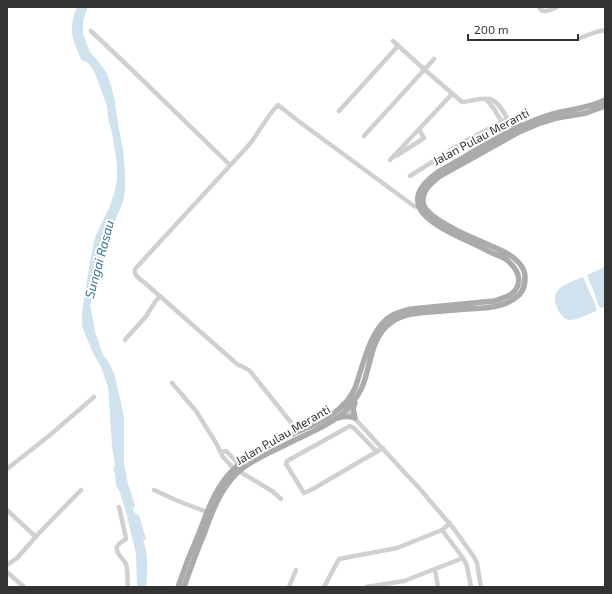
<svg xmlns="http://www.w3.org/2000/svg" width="612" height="594" viewBox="0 0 612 594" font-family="'Exo 2',sans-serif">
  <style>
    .water { fill: #cfe2ee }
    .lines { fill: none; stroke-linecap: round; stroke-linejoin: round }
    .minor { stroke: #d0d0d0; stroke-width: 4.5 }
    .major { stroke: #ababab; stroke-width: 5.5 }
    .labels { text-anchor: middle; stroke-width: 4; stroke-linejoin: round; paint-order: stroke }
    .street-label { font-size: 12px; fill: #333; stroke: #fff }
    .water-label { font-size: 13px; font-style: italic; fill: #3f7597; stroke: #fff }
  </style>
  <rect width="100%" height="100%" fill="#fff"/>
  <!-- water -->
  <path class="water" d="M 77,7 L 88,7 L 83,21 L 83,34 L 90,52 L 99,62 L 106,72 L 111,85 L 115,102 L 118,123 L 123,150 L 125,174 L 125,191 L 123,202 L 109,235 L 90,306 L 93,319 L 95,332 L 103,355 L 108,361 L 114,373 L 121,403 L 124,417 L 124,464 L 128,484 L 135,505 L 133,510 L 136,514 L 139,515 L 146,539 L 143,541 C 149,552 147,575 146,587 L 137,587 L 136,554 L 125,508 L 119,490 L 116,486 L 115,473 L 113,469 L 115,465 L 112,446 L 108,387 L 101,367 L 92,351 L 82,326 L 82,312 L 90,262 L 95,237 L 110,206 L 115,190 L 117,179 L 117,164 L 112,133 L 108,118 L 107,106 L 94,71 L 87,62 L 81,60 C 80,54 76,49 74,42 C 70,31 72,18 77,7 Z
    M 605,267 L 605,307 L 601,308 L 598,305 L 597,300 L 587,275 Z
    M 583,277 L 595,304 L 597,311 C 590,313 577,320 570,320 C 565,320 560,314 558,310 C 547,288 567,284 583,277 Z"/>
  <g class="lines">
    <!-- minor -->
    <path class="minor" d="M 539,7 C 542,15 552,9 557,7
      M 91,31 L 128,66 L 230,165
      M 580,38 L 596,32 L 605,30
      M 393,41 L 425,70 L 462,102 C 468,102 474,99 481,99 C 483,99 488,99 490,99 C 501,102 510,124 514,133
      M 486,99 L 494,109 L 503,124
      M 339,111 L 398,46
      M 364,136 L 434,59
      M 396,156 L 424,138 L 419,129
      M 390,160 L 452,94
      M 410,176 L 462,143 L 507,119
      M 125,340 C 132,331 140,324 147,315 C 152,307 153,303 160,296
      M 172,383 L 196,411 L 216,443 L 223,457 L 234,469
      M 344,407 L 420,489 L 454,529 L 474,557 L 477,563 L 481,587
      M 296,432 L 293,425 L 250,371 L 247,369 L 237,364 L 145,283 C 140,279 133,275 135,269 L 248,146 C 259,133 266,117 278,105 L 301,123 L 414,206 L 419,207
      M 221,452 L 226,451 L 239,464
      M 377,452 L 354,428 L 350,426 L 287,461 L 286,464 L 304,493 L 311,490 L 383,448
      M 7,469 L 50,435 L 94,397
      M 239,471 L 272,491 L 281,499
      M 154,490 L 178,501 L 207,512
      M 119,507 L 126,538 L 126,539 C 118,544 113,547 120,556 C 122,559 125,561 126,564 C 128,570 127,581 128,587
      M 7,510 L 36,537
      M 442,530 L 463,558 L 467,566 L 471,587
      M 7,565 L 17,558 L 41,531 L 81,490
      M 435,569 L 438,587
      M 7,572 L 24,587
      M 289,587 L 296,570
      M 324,587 L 339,559 L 397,548 L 442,530 L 450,523
      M 366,587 L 404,581 L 463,558"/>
    <!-- major -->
    <path class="major" d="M 509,122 L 517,126 L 522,125
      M 501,136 L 505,126
      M 338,418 C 344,416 349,416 355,418 L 353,408 L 355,403
      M 178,587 C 184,569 191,551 199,533 C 208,510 216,485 235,468 C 252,452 283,438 304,429 C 317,423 333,416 343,405 C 348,401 352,394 355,388 C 363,366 369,333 388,318 C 395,313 403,311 411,309 L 494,301 C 504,298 515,295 518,285 C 521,275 515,267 508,261 C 504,257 497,255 492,253 C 481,247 470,242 459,237 C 427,222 396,202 438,172 C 472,153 507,130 543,117 C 564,109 586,110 605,100
      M 184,587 C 190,570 196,553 203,537 C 211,514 220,489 238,472 C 251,460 269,453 285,445 C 304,435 334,424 348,408 C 355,400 361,392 364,382 C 371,362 372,335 392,322 C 403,314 417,313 430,312 C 443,311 455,310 467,309 C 485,308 505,308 519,295 C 524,290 525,285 525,277 C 525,270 522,265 516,260 C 508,252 497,249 487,244 C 468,236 449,228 433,216 C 428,212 422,207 423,200 C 423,189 433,182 440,176 L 519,132 L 538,124 L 557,118 L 586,113 L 605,106"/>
  </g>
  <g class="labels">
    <!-- street labels -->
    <g class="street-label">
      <text transform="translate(481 137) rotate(-28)" y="4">Jalan Pulau Meranti</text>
      <text transform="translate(283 435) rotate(-30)" y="4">Jalan Pulau Meranti</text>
    </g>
    <!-- water labels -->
    <g class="water-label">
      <text transform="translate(99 259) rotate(-75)" y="5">Sungai Rasau</text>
    </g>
  </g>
  <!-- border -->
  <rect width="612" height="594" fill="none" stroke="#333333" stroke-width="16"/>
  <!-- scale -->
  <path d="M468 34v6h110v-6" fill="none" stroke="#333333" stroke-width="2"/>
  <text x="474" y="34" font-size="12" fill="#333333" stroke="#ffffff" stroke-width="3" paint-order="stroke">200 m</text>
</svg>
